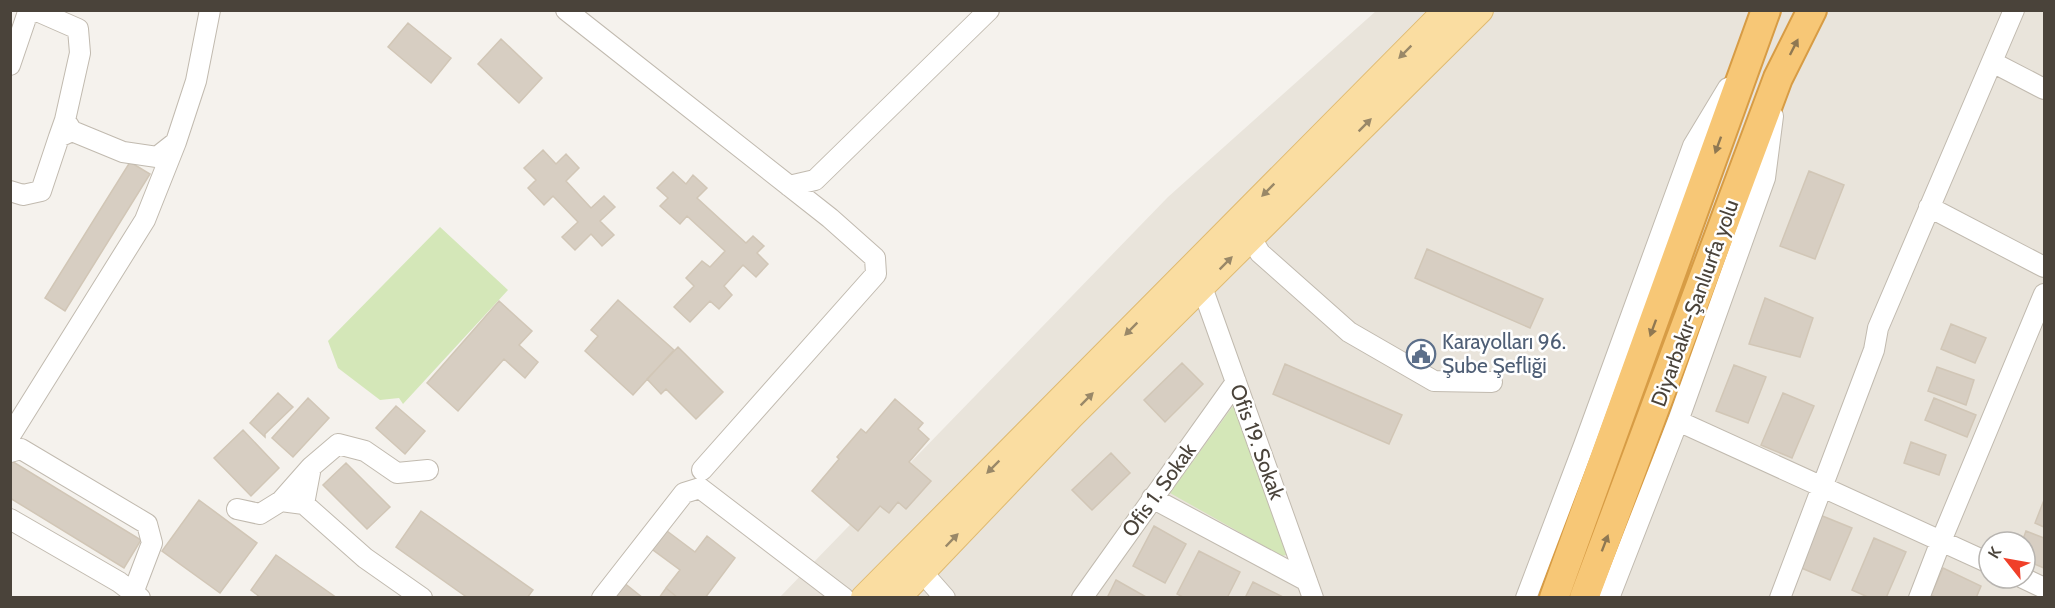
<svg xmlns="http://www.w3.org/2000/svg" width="2055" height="608" viewBox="0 0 2055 608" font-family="Cabin,sans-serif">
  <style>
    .residential { fill: #e9e4db; fill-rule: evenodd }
    .green { fill: #d4e7b8 }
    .building { fill: #d7cec2; stroke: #d1c6b6; stroke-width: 1.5 }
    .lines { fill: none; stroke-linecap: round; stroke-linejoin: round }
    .minor-casing { stroke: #c1baaf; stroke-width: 22 }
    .major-casing { stroke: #dfba71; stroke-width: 28 }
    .highway-casing { stroke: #d79c45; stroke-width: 32 }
    .minor { stroke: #fff; stroke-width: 20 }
    .major { stroke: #fadda1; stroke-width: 26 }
    .highway { stroke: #f7c776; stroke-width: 28 }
    .oneway { fill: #8f7852 }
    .oneway2 { fill: #998868 }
    .labels { text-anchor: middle; stroke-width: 5; stroke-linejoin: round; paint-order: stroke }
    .street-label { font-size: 21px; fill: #4a433a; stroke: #fff }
    .service-label { font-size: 21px; fill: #4e5e75; stroke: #fff; text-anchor: start }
  </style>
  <rect width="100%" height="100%" fill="#f5f2ed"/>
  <!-- residential -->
  <path class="residential" d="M 1376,11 L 2044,11 L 2044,597 L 779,598 L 1168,197 ZM 1989,542 L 2025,542 L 2025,578 L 1989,578 Z"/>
  <!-- green -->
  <path class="green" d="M 440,227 L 508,290 L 403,404 L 399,398 L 380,400 L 338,368 L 328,341 Z
    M 1239,404 L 1292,553 L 1282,556 L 1170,493 L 1233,406 Z"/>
  <!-- building -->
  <path class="building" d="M 408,23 L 451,58 L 431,83 L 388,47 Z
    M 501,39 L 542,78 L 519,103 L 478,64 Z
    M 543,150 L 556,164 L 566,154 L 579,168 L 566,181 L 591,208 L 604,196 L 615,207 L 600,221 L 614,235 L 602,246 L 591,234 L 575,250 L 562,237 L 578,222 L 553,196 L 544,205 L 528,188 L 536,180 L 524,168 Z
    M 130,162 L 150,174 L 65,311 L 45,298 Z
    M 1809,171 L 1844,185 L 1815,259 L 1780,246 Z
    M 673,172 L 686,184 L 693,175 L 707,188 L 697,198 L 746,243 L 753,236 L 764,246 L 757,253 L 768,264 L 756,277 L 743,265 L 724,286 L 732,295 L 719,309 L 710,301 L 690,322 L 674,307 L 694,286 L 686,278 L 702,261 L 710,267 L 725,251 L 687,216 L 680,224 L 660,206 L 668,198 L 657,188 Z
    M 1427,249 L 1543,299 L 1530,328 L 1415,278 Z
    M 1765,298 L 1813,318 L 1800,357 L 1749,344 Z
    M 618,300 L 674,350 L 633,395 L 585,351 L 598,336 L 591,330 Z
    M 499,301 L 532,331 L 519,345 L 538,362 L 525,378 L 504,359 L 458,411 L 427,383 Z
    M 1951,324 L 1986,338 L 1975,363 L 1941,349 Z
    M 678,347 L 723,392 L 696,419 L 666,389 L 661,394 L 647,379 Z
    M 1182,363 L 1203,384 L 1165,422 L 1144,400 Z
    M 1285,364 L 1402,415 L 1389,444 L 1273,394 Z
    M 1734,365 L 1766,377 L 1748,423 L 1716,411 Z
    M 1937,367 L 1974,380 L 1966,405 L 1928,391 Z
    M 278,393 L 293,407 L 265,434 L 265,437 L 250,423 Z
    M 1783,393 L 1814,406 L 1792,458 L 1761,445 Z
    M 308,398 L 329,418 L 293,457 L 272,438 Z
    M 1934,398 L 1976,415 L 1967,437 L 1925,420 Z
    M 895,399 L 923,423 L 918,429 L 929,439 L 909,462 L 931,481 L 906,509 L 898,502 L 889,513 L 880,506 L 858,531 L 812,491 L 839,459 L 837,457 L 861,429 L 866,433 Z
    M 396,406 L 425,431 L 405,454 L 376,428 Z
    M 243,430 L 279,468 L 251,496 L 214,458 Z
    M 1911,442 L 1946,455 L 1939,475 L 1904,463 Z
    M 1111,453 L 1130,473 L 1092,510 L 1072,490 Z
    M 10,460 L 141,540 L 124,568 L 10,498 Z
    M 346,463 L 390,507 L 367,529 L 323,485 Z
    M 199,500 L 257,543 L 220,593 L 162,551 Z
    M 2044,500 L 2044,527 L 2035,523 Z
    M 421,511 L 533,590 L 527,598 L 468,598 L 396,547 Z
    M 1820,515 L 1852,528 L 1830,580 L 1799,567 Z
    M 1154,526 L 1186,544 L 1165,583 L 1133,566 Z
    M 663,528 L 695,552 L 707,536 L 735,558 L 705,598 L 678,598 L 666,588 L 680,570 L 649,547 Z
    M 2026,531 L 2044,538 L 2044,568 L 2025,560 L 2025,542 L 2022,542 Z
    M 1874,538 L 1906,552 L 1886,598 L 1870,598 L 1852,590 Z
    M 1199,551 L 1240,572 L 1227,598 L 1185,598 L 1177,594 Z
    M 276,555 L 337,598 L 261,598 L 251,590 Z
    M 1943,568 L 1981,586 L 1976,598 L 1937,598 L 1931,595 Z
    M 1116,580 L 1148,598 L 1107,598 Z
    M 623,582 L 643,598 L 611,598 Z
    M 1253,582 L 1283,597 L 1283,598 L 1245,598 Z
    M 666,588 L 678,598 L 659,598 Z"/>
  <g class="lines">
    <!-- minor casing -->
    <g class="minor-casing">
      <path id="minor" d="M 566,10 L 830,218 L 875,258 L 876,274 L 702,470
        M 1992,62 L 2044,89
        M 10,65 L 27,15 L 37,11 L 78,29 L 80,53 L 65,120
        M 72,131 L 59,137 L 65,120 L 72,131 L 123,152 L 157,157 L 176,142 L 196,81 L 210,10
        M 789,186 L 815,180 L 989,10
        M 10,191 L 23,195 L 41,191 L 59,137
        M 1929,207 L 2044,267
        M 1251,238 L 1260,253 L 1349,332 L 1434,381 L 1492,382
        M 1202,287 L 1313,598
        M 1678,421 L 1989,563
        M 10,436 L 145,220 L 176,142
        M 10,452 L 21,449 L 147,524 L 152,543 L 133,593
        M 311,467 L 338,444 L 365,451 L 397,473 L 428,470
        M 1152,498 L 1307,581
        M 281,501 L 311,467 L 304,504
        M 237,509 L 260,514 L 281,501 L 304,504 L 365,558 L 422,598
        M 10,519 L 119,582 L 140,598
        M 922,572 L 945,598
        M 2023,578 L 2044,588
        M 602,598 L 684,493 L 700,488 L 844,598
        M 1082,598 L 1236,382
        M 1526,598 L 1584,445 L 1693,146 L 1728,88
        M 1609,598 L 1678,421 L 1765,178 L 1773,116
        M 1780,598 L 1874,350 L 1878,328 L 2014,10
        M 1919,598 L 1941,541 L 2044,294"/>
    </g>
    <!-- major casing -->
    <g class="major-casing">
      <path id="major" d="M 864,598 L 1447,10
        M 897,598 L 1071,416 L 1480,10"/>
    </g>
    <!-- highway casing -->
    <g class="highway-casing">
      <path id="highway" d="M 1554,598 L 1766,10
        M 1584,598 L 1778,78 L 1812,10"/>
    </g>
    <!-- minor -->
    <use href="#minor" class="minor"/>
    <!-- major -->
    <use href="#major" class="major"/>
    <!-- highway -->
    <use href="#highway" class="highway"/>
  </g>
  <!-- one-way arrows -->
  <defs><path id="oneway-solid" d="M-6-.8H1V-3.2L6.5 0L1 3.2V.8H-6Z" transform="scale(1.5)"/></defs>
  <g class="oneway">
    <use href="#oneway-solid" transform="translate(1794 47) rotate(-63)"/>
    <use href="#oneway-solid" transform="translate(1718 145) rotate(110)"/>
    <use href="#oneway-solid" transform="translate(1653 328) rotate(110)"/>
    <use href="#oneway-solid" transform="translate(1605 543) rotate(-69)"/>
  </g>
  <g class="oneway2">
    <use href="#oneway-solid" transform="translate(1405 52) rotate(135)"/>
    <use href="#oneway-solid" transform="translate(1365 125) rotate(-45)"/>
    <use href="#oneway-solid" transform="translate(1268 190) rotate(135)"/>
    <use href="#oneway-solid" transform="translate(1226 263) rotate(-45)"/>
    <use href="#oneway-solid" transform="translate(1131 329) rotate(135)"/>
    <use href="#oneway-solid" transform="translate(1087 399) rotate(-45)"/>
    <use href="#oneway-solid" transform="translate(993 467) rotate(135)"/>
    <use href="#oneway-solid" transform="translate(952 540) rotate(-46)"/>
  </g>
  <!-- icons -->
  <defs>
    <g id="civic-ring" transform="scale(1.5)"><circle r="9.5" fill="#fff" stroke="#5c6f8a" stroke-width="1.5"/><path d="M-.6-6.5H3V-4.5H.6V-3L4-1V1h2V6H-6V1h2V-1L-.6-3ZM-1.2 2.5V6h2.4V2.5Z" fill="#5c6f8a"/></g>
  </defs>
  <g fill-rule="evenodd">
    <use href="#civic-ring" x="1421" y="354"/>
  </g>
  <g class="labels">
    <!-- street labels -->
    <g class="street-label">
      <text transform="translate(1695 303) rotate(-70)" y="7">Diyarbakır-Şanlıurfa yolu</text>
      <text transform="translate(1257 442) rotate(70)" y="7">Ofis 19. Sokak</text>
      <text transform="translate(1159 490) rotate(-54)" y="7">Ofis 1. Sokak</text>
    </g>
    <!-- service labels -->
    <g class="service-label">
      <text x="1442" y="349">Karayolları 96.<tspan x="1442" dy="24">Şube Şefliği</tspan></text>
    </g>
  </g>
  <!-- border -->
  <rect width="2055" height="608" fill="none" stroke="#4a433a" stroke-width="24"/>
  <!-- north arrow -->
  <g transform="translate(2007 560) rotate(301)"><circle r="28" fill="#ffffff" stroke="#b7b4b0" stroke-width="1.5"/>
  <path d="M0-4.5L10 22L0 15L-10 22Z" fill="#f03f29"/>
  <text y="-9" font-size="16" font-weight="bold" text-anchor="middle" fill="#4a433a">K</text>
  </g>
</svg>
